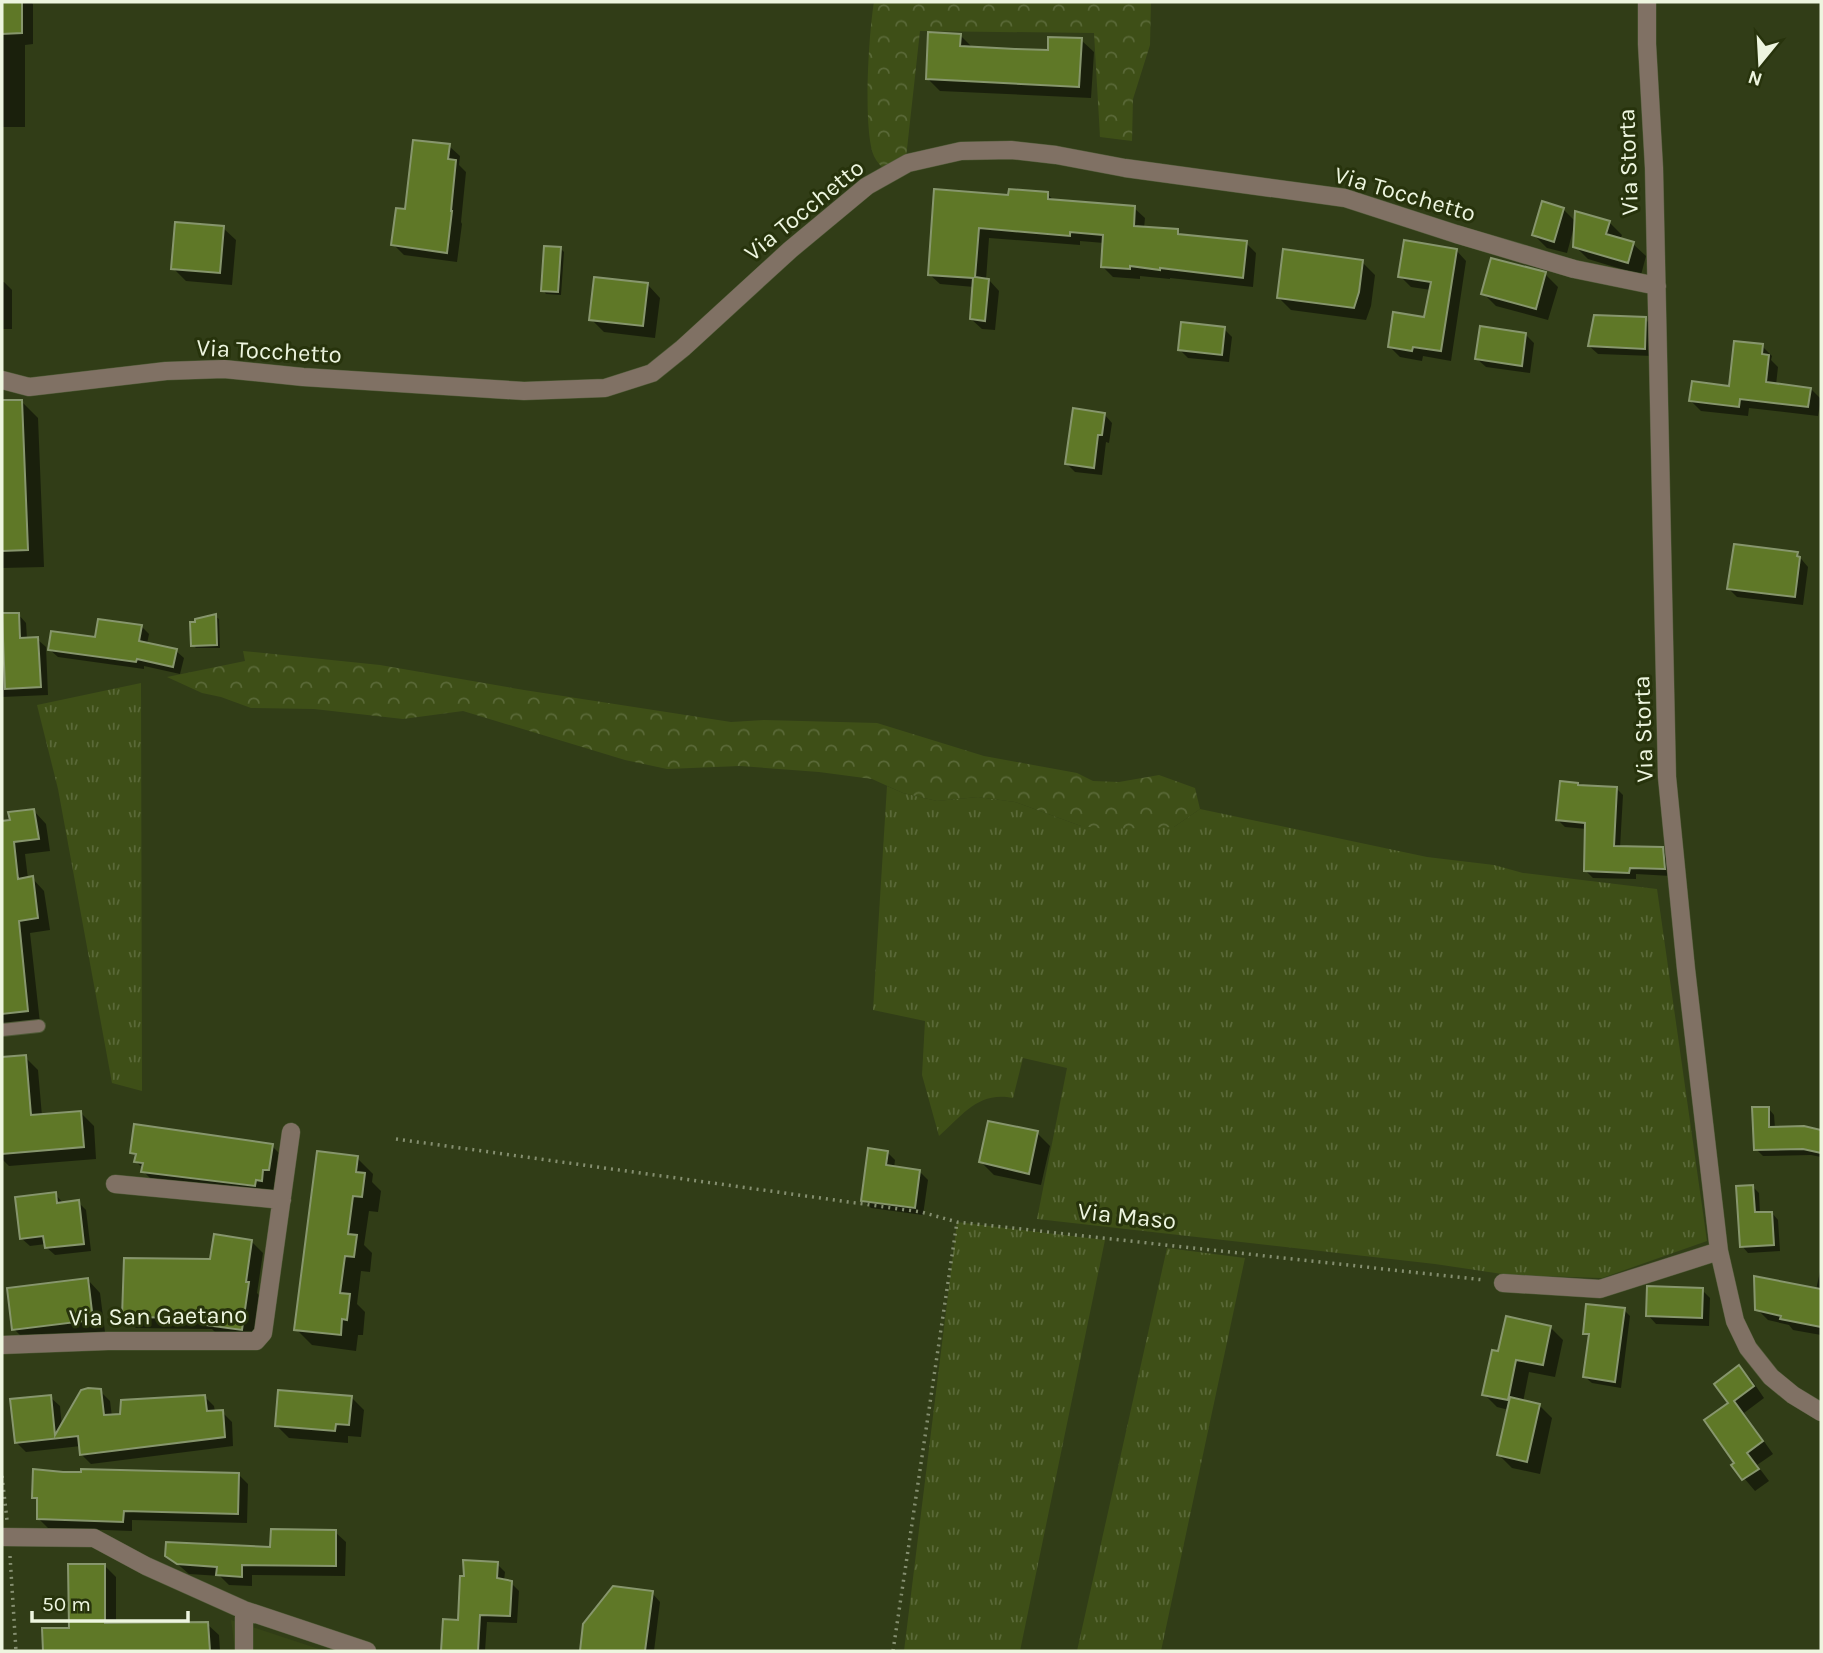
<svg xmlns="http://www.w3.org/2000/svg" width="1823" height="1653" viewBox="0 0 1823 1653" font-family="Karla,sans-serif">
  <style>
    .built { fill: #374517 }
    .grass { fill: url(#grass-tufts) }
    .forest { fill: url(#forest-crowns) }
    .shadow { fill: #0007 }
    .building { fill: #5f7827; stroke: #87966d; stroke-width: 2 }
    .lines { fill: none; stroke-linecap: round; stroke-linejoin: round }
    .lane-casing { stroke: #4f5a37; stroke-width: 14 }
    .street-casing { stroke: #4f5a37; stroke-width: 19 }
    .path { stroke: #858f70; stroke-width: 3.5; stroke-dasharray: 2 5; stroke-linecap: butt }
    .lane { stroke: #807164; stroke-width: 12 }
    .street { stroke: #807164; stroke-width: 18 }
    .labels { text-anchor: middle; stroke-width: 6; stroke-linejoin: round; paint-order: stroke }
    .street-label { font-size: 24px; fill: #edf5df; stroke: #27330c }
  </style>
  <defs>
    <pattern id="grass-tufts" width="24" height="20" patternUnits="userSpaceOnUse" patternTransform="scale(1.75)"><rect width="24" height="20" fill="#3e4f17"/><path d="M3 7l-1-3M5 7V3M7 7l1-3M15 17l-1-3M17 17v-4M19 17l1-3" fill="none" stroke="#5a6938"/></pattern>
    <pattern id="forest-crowns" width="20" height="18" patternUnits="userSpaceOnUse" patternTransform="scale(1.75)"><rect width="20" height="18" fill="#3e4f17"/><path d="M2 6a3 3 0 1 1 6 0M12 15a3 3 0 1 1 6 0" fill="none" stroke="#5a6938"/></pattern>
  </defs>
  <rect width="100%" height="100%" fill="#313d17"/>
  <!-- built -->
  <path class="built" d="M 231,1620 L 325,1651 L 235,1651 Z"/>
  <!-- grass -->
  <path class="grass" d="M 141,683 L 142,1091 L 112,1083 L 58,789 L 37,705 Z
    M 887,786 L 903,793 L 937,801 L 978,797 L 1015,802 L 1081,826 L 1174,827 L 1200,809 L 1427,857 L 1494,865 L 1523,873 L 1657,889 L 1707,1241 L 1602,1278 L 1509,1275 L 1435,1264 L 1037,1219 L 1067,1068 L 1023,1058 L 1013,1098 C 978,1091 963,1115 939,1136 L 922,1075 L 925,1021 L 873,1010 Z
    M 957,1222 L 1105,1240 L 1020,1651 L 904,1651 Z
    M 1167,1248 L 1245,1258 L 1161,1651 L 1077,1651 Z"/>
  <!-- forest -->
  <path class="forest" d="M 874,2 L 1151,2 L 1150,45 L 1133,99 L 1132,141 L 1100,137 L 1094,33 L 920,31 L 905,167 L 885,170 C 882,167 877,162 875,158 C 862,135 869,30 874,2 Z
    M 243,651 L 380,665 L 524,690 L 731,722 L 764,720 L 877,723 L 984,756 L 1077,773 L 1093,781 L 1119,782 L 1159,775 L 1195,788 L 1200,809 L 1174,827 L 1106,829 L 1081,826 L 1015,802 L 978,797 L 937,801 L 903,793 L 872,779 L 819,772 L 740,766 L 667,769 L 625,760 L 463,711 L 403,719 L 314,709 L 251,708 L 221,697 L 202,693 L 167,677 L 245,661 Z"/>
  <!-- shadow -->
  <path class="shadow" d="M 2,2 L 31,2 L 33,4 L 33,44 L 25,45 L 25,127 L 2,127 Z
    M 960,35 L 973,48 L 1049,51 L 1081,40 L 1094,52 L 1091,98 L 940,91 L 927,78 Z
    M 449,146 L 460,156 L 459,165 L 466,172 L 461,222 L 462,224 L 457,262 L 404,255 L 393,244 L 407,211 Z
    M 1047,194 L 1055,201 L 1134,208 L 1145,218 L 1144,228 L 1177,231 L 1183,236 L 1246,243 L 1256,253 L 1253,287 L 1170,278 L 1170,279 L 1140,276 L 1140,279 L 1113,277 L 1102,266 L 1104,243 L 1080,241 L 1080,245 L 989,238 L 986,280 L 989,280 L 999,291 L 995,330 L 982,329 L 971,319 L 974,287 L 940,284 L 929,274 L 1010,197 Z
    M 1563,209 L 1576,222 L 1609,222 L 1622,235 L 1620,240 L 1633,244 L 1646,256 L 1641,275 L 1588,259 L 1575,246 L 1576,228 L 1574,227 L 1567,253 L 1547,248 L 1534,235 Z
    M 223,228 L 236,240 L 232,285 L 186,281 L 173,268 Z
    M 560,248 L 564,252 L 561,295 L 546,294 L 543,290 Z
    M 1456,250 L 1466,261 L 1451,361 L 1423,356 L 1422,361 L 1400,357 L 1389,346 L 1426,319 L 1431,290 L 1411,287 L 1400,276 Z
    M 1362,262 L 1375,275 L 1371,306 L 1366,320 L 1291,310 L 1278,297 Z
    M 1545,274 L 1558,287 L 1548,320 L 1496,306 L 1483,293 Z
    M 2,282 L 4,282 L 12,290 L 12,329 L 2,329 Z
    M 648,285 L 660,298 L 655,338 L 604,332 L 591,319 Z
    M 1645,319 L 1653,327 L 1653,356 L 1598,354 L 1589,346 Z
    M 1224,329 L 1232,337 L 1229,362 L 1188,358 L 1180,350 Z
    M 1525,334 L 1534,343 L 1530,373 L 1486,367 L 1477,359 Z
    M 1762,346 L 1772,356 L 1771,360 L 1778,367 L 1776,385 L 1811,389 L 1821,399 L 1818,416 L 1749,408 L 1748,416 L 1701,411 L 1691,401 L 1730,388 Z
    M 21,401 L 38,418 L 44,567 L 2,568 L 2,402 Z
    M 1104,414 L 1112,423 L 1109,443 L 1106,442 L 1102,475 L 1075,472 L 1067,464 Z
    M 1797,554 L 1808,567 L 1803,605 L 1737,597 L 1729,589 Z
    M 18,614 L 26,623 L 27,639 L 37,639 L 46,647 L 48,695 L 2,697 L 2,661 L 5,661 Z
    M 215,616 L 219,619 L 220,648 L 196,648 L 193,645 Z
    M 141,626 L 149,634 L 147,644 L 176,651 L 184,658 L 180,674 L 144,666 L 144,669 L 58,657 L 50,650 L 97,639 Z
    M 1580,787 L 1616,788 L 1623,795 L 1620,848 L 1662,849 L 1669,856 L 1671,876 L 1636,874 L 1636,879 L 1593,878 L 1586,871 L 1587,829 L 1565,827 L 1558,820 Z
    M 34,811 L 46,824 L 50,851 L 25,854 L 28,879 L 32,878 L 44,891 L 50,930 L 30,933 L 40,1023 L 2,1027 L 2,823 L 12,821 Z
    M 25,1057 L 38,1070 L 42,1116 L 81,1113 L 94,1126 L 96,1159 L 9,1166 L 2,1159 L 2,1059 Z
    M 1768,1108 L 1774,1115 L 1775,1128 L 1803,1128 L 1821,1132 L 1821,1157 L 1811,1155 L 1763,1156 L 1756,1149 Z
    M 1037,1133 L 1050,1146 L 1041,1185 L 994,1175 L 981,1162 Z
    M 272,1146 L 284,1158 L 280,1181 L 275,1181 L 273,1192 L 155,1183 L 143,1171 L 144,1169 L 136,1162 L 137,1157 L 131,1152 Z
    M 887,1152 L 895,1160 L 894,1168 L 920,1172 L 928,1180 L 923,1215 L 871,1208 L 863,1200 Z
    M 357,1158 L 373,1174 L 372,1182 L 381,1191 L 378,1212 L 369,1211 L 364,1245 L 372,1253 L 370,1272 L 361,1271 L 357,1304 L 365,1312 L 363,1335 L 358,1335 L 356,1351 L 312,1345 L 296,1329 Z
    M 1752,1186 L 1759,1193 L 1760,1214 L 1772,1213 L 1778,1220 L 1780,1251 L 1748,1253 L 1742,1246 Z
    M 55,1194 L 64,1204 L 78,1202 L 86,1210 L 91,1251 L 55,1255 L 46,1247 L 46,1244 L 30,1246 L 21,1238 Z
    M 251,1241 L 263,1253 L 257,1293 L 260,1296 L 254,1341 L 219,1336 L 212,1329 L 136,1328 L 124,1316 L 212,1261 Z
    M 1821,1267 L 1821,1335 L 1793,1330 L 1789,1325 L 1768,1320 L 1757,1309 L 1816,1290 Z
    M 88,1280 L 100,1293 L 105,1332 L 27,1342 L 14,1329 Z
    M 1702,1290 L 1710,1298 L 1709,1326 L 1656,1324 L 1648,1315 Z
    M 1624,1310 L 1630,1316 L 1621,1388 L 1592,1383 L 1585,1377 L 1590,1338 L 1585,1333 Z
    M 1550,1327 L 1563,1340 L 1555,1377 L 1529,1372 L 1523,1402 L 1539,1405 L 1552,1418 L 1540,1474 L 1512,1468 L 1499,1455 L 1509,1410 L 1497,1407 L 1484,1394 L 1500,1353 Z
    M 1739,1368 L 1751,1379 L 1764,1398 L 1744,1413 L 1773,1454 L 1757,1465 L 1769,1481 L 1755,1491 L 1733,1465 L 1736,1463 L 1730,1404 Z
    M 100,1391 L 110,1401 L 112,1417 L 205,1397 L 214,1406 L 215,1412 L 222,1412 L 232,1422 L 233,1446 L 91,1464 L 81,1454 L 81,1446 L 26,1452 L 16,1442 L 50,1397 L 60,1406 L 62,1427 Z
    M 351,1397 L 364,1410 L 361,1437 L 348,1436 L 348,1443 L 289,1438 L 276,1425 Z
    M 63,1474 L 239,1475 L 248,1484 L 247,1523 L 132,1520 L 132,1531 L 48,1528 L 39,1519 L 39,1502 L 34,1497 Z
    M 335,1532 L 346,1542 L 345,1576 L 252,1575 L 252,1586 L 229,1585 L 220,1576 L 189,1574 L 167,1555 L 272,1549 Z
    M 497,1564 L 505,1572 L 504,1581 L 511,1583 L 519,1591 L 517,1623 L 487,1622 L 485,1651 L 443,1651 L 444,1621 L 460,1622 Z
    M 104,1565 L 116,1577 L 116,1625 L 207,1624 L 219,1635 L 220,1651 L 44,1651 L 44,1630 L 71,1630 Z
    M 652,1593 L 660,1602 L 654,1651 L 581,1651 L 585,1625 Z"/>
  <!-- building -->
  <path class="building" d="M 2,2 L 22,2 L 22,33 L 2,34 Z
    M 928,32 L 961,34 L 960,46 L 1015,49 L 1048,50 L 1048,37 L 1082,38 L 1079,87 L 926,79 Z
    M 413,140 L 450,144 L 448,159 L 456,160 L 451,211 L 452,211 L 447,253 L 391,245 L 396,208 L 405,209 Z
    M 934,189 L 1008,195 L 1009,189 L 1048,192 L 1048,199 L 1135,206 L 1134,226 L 1178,229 L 1178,234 L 1247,241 L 1243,278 L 1160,268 L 1160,270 L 1130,266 L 1130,269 L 1101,267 L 1103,235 L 1070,232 L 1070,236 L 979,228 L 975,277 L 989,279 L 985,321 L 970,319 L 973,278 L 928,275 Z
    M 1542,201 L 1564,208 L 1554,242 L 1532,235 Z
    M 1575,211 L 1610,221 L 1606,234 L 1634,242 L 1628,263 L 1573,247 Z
    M 175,222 L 224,226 L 220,273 L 171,269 Z
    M 1404,240 L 1457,249 L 1441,351 L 1413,347 L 1412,351 L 1388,347 L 1393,312 L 1424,317 L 1431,282 L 1398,277 Z
    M 544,246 L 561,247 L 558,292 L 541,291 Z
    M 1283,249 L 1363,260 L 1359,292 L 1354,308 L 1277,298 Z
    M 1491,258 L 1546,272 L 1536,309 L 1481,294 Z
    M 594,277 L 648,283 L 643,326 L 589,320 Z
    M 1594,315 L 1646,317 L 1645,349 L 1588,346 Z
    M 1181,322 L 1225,327 L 1222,355 L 1178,350 Z
    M 1480,326 L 1526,333 L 1522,366 L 1475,359 Z
    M 1734,341 L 1763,344 L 1762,354 L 1769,355 L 1766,382 L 1811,388 L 1808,407 L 1740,399 L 1739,407 L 1689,401 L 1692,381 L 1729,386 Z
    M 2,400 L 22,400 L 28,550 L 2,551 Z
    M 1073,408 L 1105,413 L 1102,435 L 1098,435 L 1094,468 L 1065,464 Z
    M 1734,544 L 1798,552 L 1797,556 L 1800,557 L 1795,597 L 1727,589 Z
    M 2,613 L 19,613 L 20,638 L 38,637 L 41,687 L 5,689 Z
    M 216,614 L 217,645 L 191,646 L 190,622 L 195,622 L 195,619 Z
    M 98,619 L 142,625 L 139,641 L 177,649 L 173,667 L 137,659 L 136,662 L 48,650 L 51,631 L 95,637 Z
    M 1560,781 L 1578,783 L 1578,785 L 1617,787 L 1614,846 L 1663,847 L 1665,869 L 1630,868 L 1629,873 L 1584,871 L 1585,823 L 1556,820 Z
    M 34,809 L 39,839 L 14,842 L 18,879 L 33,876 L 38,918 L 19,921 L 28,1011 L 2,1014 L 2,821 L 10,820 L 8,812 Z
    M 26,1055 L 31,1115 L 81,1111 L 84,1147 L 2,1154 L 2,1057 Z
    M 1752,1107 L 1769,1107 L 1769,1127 L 1804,1126 L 1821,1130 L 1821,1153 L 1803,1149 L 1754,1150 Z
    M 988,1121 L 1038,1131 L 1029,1174 L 979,1162 Z
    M 134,1124 L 273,1144 L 269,1170 L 263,1170 L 262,1181 L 256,1180 L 255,1186 L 141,1172 L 143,1163 L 134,1162 L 136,1154 L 130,1153 Z
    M 868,1148 L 888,1151 L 886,1165 L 920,1170 L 915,1208 L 861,1201 Z
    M 317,1151 L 358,1156 L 356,1172 L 365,1173 L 362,1197 L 353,1196 L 348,1234 L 357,1235 L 354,1257 L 345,1256 L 340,1293 L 350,1294 L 347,1320 L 342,1319 L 341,1335 L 294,1330 Z
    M 1753,1185 L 1755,1212 L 1772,1212 L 1774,1245 L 1740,1247 L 1736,1186 Z
    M 56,1192 L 57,1203 L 79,1200 L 84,1244 L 45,1248 L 43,1236 L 20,1239 L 15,1197 Z
    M 214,1234 L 252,1240 L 246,1282 L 249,1282 L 242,1330 L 205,1325 L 206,1318 L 122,1317 L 124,1258 L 210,1259 Z
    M 1754,1276 L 1821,1289 L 1821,1327 L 1780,1319 L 1781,1316 L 1755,1310 Z
    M 88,1278 L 93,1320 L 12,1330 L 7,1288 Z
    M 1647,1286 L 1703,1288 L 1702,1318 L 1646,1316 Z
    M 1586,1304 L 1625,1308 L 1615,1382 L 1583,1377 L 1589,1334 L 1583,1334 Z
    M 1506,1316 L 1551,1326 L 1543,1365 L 1516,1360 L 1508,1400 L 1482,1395 L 1492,1350 L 1498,1351 Z
    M 1739,1365 L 1754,1386 L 1734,1401 L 1763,1441 L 1747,1453 L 1759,1469 L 1742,1480 L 1731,1465 L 1734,1463 L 1704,1420 L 1728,1403 L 1714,1384 Z
    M 88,1388 L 101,1389 L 104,1415 L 120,1414 L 121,1400 L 205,1395 L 207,1411 L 223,1410 L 225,1437 L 80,1455 L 78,1436 L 15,1443 L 10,1399 L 51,1395 L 55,1435 L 81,1390 Z
    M 278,1390 L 352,1396 L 349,1425 L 336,1424 L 335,1431 L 275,1426 Z
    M 1510,1397 L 1540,1404 L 1527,1462 L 1497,1455 Z
    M 33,1469 L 63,1472 L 81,1472 L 81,1469 L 239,1473 L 238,1514 L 124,1511 L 123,1522 L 37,1519 L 37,1498 L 32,1498 Z
    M 271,1529 L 336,1530 L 336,1566 L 242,1565 L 242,1577 L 216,1575 L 217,1567 L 177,1564 L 165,1556 L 166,1542 L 270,1547 Z
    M 463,1560 L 498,1562 L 497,1578 L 512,1581 L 510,1616 L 480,1615 L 478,1651 L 441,1651 L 443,1619 L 458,1620 L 460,1576 L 464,1576 Z
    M 68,1564 L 105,1564 L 105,1623 L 208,1622 L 210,1651 L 43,1651 L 42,1628 L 69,1628 Z
    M 613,1586 L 653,1591 L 645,1651 L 580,1651 L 583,1624 Z"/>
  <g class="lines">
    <!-- lane casing -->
    <g class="lane-casing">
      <path id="lane" d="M 2,1030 L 39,1026"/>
    </g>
    <!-- street casing -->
    <g class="street-casing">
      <path id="street" d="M 1647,2 L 1647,44 L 1654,168 L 1667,777 L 1686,969 L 1719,1251 L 1735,1321 L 1748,1348 L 1771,1377 L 1793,1395 L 1821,1412
        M 2,380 L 29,387 L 166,371 L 224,369 L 303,377 L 524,391 L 605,388 L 652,373 L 683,348 L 790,250 L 867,186 L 908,163 L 961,151 L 1011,150 L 1056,155 L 1125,168 L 1345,198 L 1456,234 L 1574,269 L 1657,286
        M 115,1184 L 282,1200
        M 1503,1283 L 1600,1289 L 1719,1251
        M 2,1345 L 108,1341 L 256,1341 L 263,1333 L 291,1132
        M 2,1537 L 94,1538 L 146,1566 L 244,1610 L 367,1651
        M 244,1651 L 244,1610"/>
    </g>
    <!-- path -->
    <path class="path" d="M 396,1139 L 921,1212 L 957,1222 L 1484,1280
      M 2,1476 L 7,1520
      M 10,1556 L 16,1651
      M 893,1651 L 957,1222"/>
    <!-- lane -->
    <use href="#lane" class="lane"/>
    <!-- street -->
    <use href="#street" class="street"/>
  </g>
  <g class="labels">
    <!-- street labels -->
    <g class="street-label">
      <text transform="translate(1628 162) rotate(-92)" y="8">Via Storta</text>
      <text transform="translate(1405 194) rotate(16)" y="8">Via Tocchetto</text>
      <text transform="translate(804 210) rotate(-39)" y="8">Via Tocchetto</text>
      <text transform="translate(269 351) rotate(3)" y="8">Via Tocchetto</text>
      <text transform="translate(1643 729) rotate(-92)" y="8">Via Storta</text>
      <text transform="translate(1127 1216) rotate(6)" y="8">Via Maso</text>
      <text transform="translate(158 1316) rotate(-1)" y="8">Via San Gaetano</text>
    </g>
  </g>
  <!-- border -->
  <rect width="1823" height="1653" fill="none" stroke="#edf5df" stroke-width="7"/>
  <!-- north arrow -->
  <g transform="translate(1760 63) rotate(198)" stroke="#27330c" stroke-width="5" paint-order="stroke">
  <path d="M0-5L12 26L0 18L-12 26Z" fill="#edf5df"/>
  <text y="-10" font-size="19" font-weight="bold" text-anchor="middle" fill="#edf5df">N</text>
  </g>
  <!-- scale -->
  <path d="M32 1611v10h156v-10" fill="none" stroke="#edf5df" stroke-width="3.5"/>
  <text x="42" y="1611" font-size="21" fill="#edf5df" stroke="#27330c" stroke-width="5" paint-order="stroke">50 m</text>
</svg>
